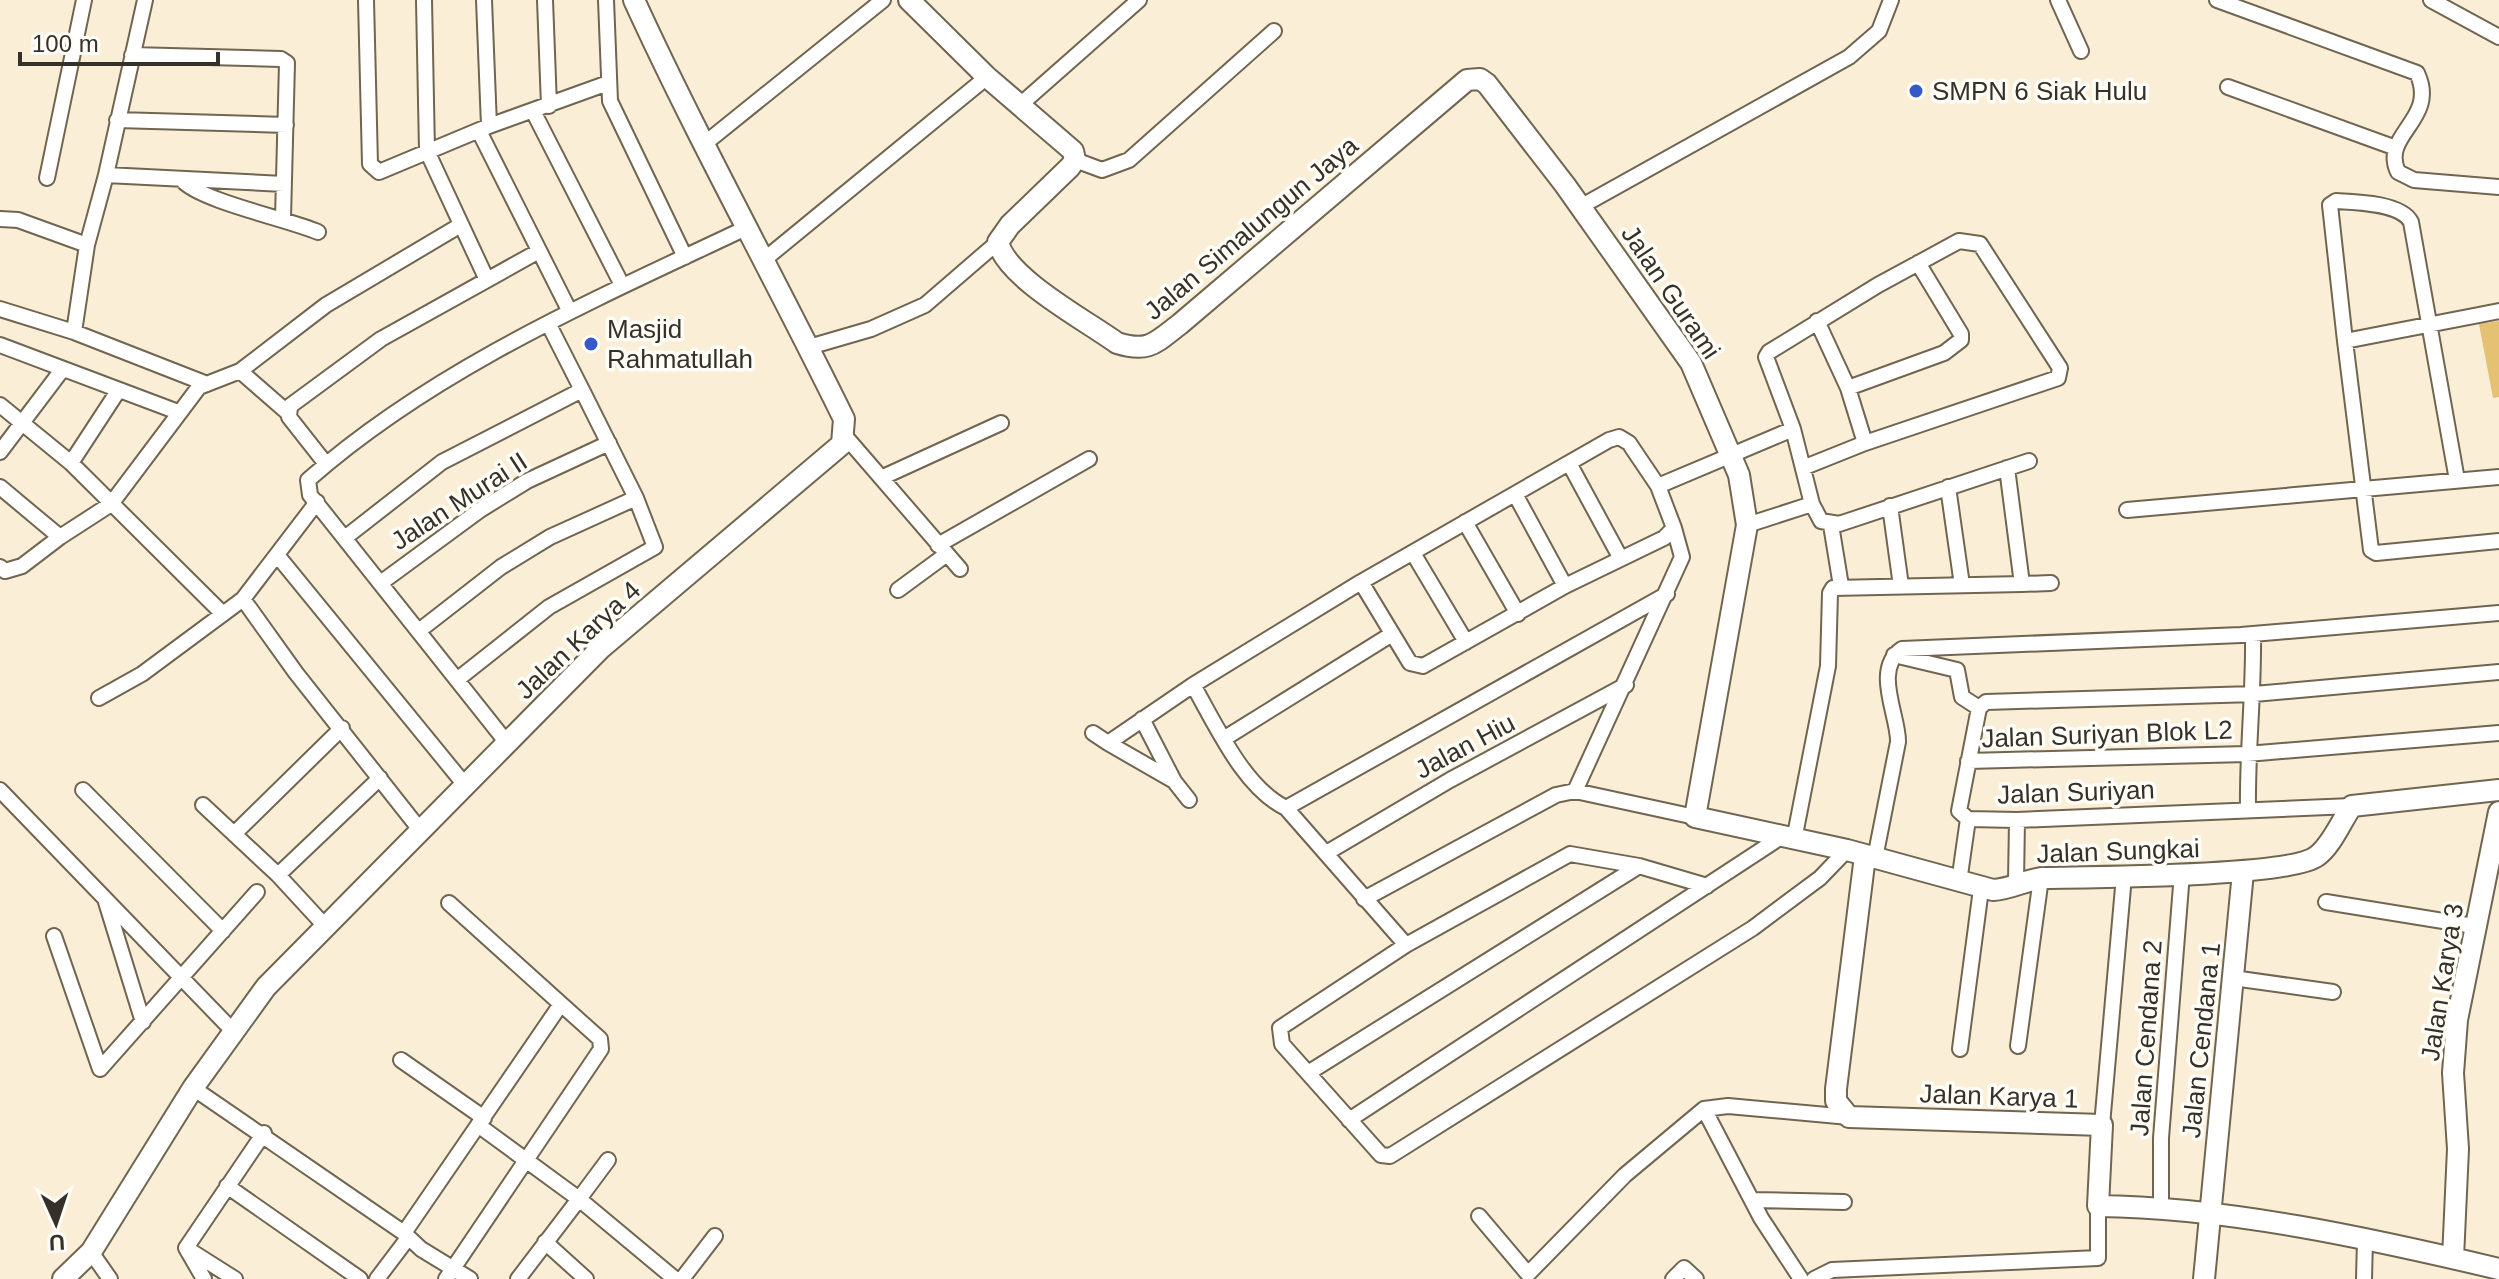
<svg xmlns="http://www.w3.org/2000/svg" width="2499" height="1279" viewBox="0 0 2499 1279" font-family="Helvetica,sans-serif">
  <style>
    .green { fill: #e4c173 }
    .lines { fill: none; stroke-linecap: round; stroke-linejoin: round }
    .street-casing { stroke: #6f6550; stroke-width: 18 }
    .secondary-casing { stroke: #6f6550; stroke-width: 24 }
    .street { stroke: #fff; stroke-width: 14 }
    .secondary { stroke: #fff; stroke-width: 20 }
    .poi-dot { fill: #3658c9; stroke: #fffdf8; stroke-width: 3 }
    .labels { text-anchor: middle; stroke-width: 7; stroke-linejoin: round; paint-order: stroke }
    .poi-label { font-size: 26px; fill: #353128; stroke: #fffdf8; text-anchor: start }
    .street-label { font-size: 26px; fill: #353128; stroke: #fffdf8 }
  </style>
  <rect width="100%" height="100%" fill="#faefd6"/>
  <!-- green -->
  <path class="green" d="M 2499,321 L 2499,397 L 2493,398 L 2479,324 Z"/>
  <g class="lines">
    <!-- street casing -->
    <g class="street-casing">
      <path id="street" d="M 145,0 L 106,175 L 284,184
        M 366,0 L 370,164 L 379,172 L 489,126 L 608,83
        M 424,0 L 427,151 L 487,280
        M 484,0 L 489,126
        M 545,0 L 549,106
        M 606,0 L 610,101 L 685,257
        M 2058,0 L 2081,51
        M 2217,0 L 2417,73 C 2439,120 2380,134 2398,172 L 2414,180 L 2499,187
        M 2431,0 L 2499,37
        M 132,55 L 281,59 L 287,63 L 283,218
        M 2228,87 L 2396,148
        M 1020,105 L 1139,0
        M 533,111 L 622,285
        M 117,120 L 286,125
        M 479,131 L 570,312
        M 703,145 L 883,0
        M 1075,160 L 1102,170 L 1129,160 L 1274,31
        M 47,178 L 84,0
        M 183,181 C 202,201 287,219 318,232
        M 1580,207 L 1849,57 L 1879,31 L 1891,0
        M 0,219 L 18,220 L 87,245
        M 765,259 L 987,77
        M 0,309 L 74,332 L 207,384
        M 1817,321 L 1848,388 L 1865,443
        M 549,325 L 582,390
        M 74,332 L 87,245 L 106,175
        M 2345,341 L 2371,550 L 2376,553 L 2499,541
        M 0,345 L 178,412
        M 809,347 L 871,329 L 925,305 L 998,242
        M 1848,388 L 1944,353 L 1961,340 L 1961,334 L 1918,263
        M 0,405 L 71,463 L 223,614 L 243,599 L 317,502
        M 287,412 L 240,371 L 326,305 L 459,226
        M 1793,429 L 1766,357 L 1769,352 L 1878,285 L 1959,241 L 1980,244 L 2060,368 L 2058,378 L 1865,443 L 1805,467
        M 845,436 L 960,569
        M 0,452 L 62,370
        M 71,463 L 118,391
        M 1569,463 L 1620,557
        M 326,464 L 289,417 L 290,406 L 381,339 L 539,251
        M 2007,468 L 2022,584 L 2051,583
        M 883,477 L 1001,423
        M 2457,480 L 2411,222 C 2401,203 2356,202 2336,201 L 2330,205 L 2345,341 L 2499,311
        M 0,487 L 60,537 L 111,504 L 199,387 L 240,371
        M 1948,487 L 1962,585
        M 1515,494 L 1565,586
        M 1812,504 L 1821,521 L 1839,524 L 2029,461
        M 1890,506 L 1901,586
        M 2127,510 L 2499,477
        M 1465,522 L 1518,614
        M 1831,525 L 1841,586
        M 346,537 L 442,462 L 582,390 L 636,498 L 655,547 L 549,607 L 458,679
        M 938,545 L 1089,459
        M 1413,553 L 1466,642
        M 277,555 L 465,785
        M 0,567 L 5,571 L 22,566 L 60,537
        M 382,582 L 480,510 L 527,481 L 609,443
        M 1361,582 L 1410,663 L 1423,666 L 1565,586 L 1664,538 L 1674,528 L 1658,486 L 1793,429 L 1812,504 L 1747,525
        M 898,590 L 947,554
        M 243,599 L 296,673 L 421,831
        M 420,630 L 501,567 L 550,537 L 636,498
        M 1894,655 L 1957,670 L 1962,697 L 1979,708
        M 99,698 L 142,674 L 223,614
        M 1142,719 L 1174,781
        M 1093,733 L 1108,743
        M 1225,738 L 1392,634
        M 507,743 L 310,495 L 308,480 C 435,368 596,299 748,227
        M 1968,761 L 2247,754 L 2499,733
        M 0,790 L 233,1031
        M 83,790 L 223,931
        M 1575,791 L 1682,557 L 1674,528
        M 1189,800 L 1174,781 L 1108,743 L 1193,685
        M 203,805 L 278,875 L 325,926
        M 2352,806 L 2017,820 L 1968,819 L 1959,811 L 1979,708 L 1986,702 L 2254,694 L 2499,672
        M 1286,808 C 1244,788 1216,725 1193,685 L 1361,582 L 1609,440 L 1619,437 L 1629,443 L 1658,486
        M 2248,810 C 2247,751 2254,693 2253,634
        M 234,834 L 342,728
        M 1794,840 L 1828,666 L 1830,593 L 1833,588 L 2022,584
        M 1328,852 L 1450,780 L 1626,685
        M 1875,858 L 1898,742 C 1899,717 1872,669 1902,649 L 2241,635 L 2499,613
        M 1639,866 L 1570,854 L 1406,945 L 1280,1028 L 1282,1044 L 1381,1155 L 1390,1156 L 1753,928 L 1820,878 L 1847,850
        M 278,875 L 380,778
        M 1959,882 L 1968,819
        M 2016,882 L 2017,820
        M 1364,899 L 1556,795 L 1575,791 L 1695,817
        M 106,902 L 143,1022
        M 2326,902 L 2474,926
        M 54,936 L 100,1069 L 257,892
        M 1406,945 L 1286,808 L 1667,594
        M 2233,978 L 2333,992
        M 2018,1046 L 2041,878
        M 1960,1049 L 1981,889
        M 401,1060 L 484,1118
        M 1308,1073 L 1639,866 L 1707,886
        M 193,1088 L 404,1233 L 561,1004 L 449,903
        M 1349,1120 L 1781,837
        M 478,1125 L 579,1199 L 608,1160
        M 2102,1125 L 2124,876
        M 227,1186 L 360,1279
        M 1752,1200 L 1844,1202
        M 2161,1207 L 2161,1138 L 2182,873
        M 1479,1216 L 1528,1274 L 1625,1175 L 1704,1109
        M 404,1233 L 421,1249 L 470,1279
        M 545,1242 L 586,1279
        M 186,1248 L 264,1133
        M 186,1248 L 235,1279
        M 186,1248 L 204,1279
        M 91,1252 L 110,1279
        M 377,1279 L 408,1238
        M 446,1279 L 601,1049 L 600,1039 L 561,1004
        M 518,1279 L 579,1199 L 675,1279
        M 682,1279 L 715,1236
        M 1673,1279 L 1684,1268 L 1696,1279
        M 1801,1279 L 1761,1218 L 1704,1109 L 1728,1106 L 1849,1117
        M 1814,1279 L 1832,1270 L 2098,1258 L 2098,1206
        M 2364,1279 L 2365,1240"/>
    </g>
    <!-- secondary casing -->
    <g class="secondary-casing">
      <path id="secondary" d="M 909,0 L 987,77 L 1073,151 L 1075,160 L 1070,167 L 1010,225 L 998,242 C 1006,278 1087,321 1117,343 C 1149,353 1155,343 1180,324 L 1467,80 L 1480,79 L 1487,84 L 1565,185 L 1691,363 L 1739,475 L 1747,525 L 1695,817 L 1847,850 L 1993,890 C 2010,889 2024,881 2041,878 C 2086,877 2291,877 2317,856 C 2332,845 2341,821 2352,806 L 2499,790
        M 1865,856 L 1836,1089 L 1836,1101 L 1849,1117 L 2102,1125 L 2098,1206 C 2227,1207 2373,1239 2499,1269
        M 2453,1258 L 2458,1149 L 2453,1073 L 2457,1020 L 2499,812
        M 63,1279 L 91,1252 L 193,1088 L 266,987 L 601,648 L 842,444 L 844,419 C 775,278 699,142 634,0
        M 2204,1279 L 2243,872"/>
    </g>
    <!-- street -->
    <use href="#street" class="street"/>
    <!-- secondary -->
    <use href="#secondary" class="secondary"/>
  </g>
  <!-- markers -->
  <g class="poi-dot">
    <circle cx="1916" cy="91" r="8"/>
    <circle cx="591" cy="344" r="8"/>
  </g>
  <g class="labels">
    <!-- poi labels -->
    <g class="poi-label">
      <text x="1932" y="100">SMPN 6 Siak Hulu</text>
      <text x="607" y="338">Masjid<tspan x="607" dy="30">Rahmatullah</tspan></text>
    </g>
    <!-- street labels -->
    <g class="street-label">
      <text transform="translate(1251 228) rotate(-40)" y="9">Jalan Simalungun Jaya</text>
      <text transform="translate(1671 292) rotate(56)" y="9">Jalan Gurami</text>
      <text transform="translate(459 501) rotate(-33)" y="9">Jalan Murai II</text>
      <text transform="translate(578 640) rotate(-43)" y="9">Jalan Karya 4</text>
      <text transform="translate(2107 734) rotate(-2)" y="9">Jalan Suriyan Blok L2</text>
      <text transform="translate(1465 746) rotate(-28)" y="9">Jalan Hiu</text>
      <text transform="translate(2076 792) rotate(-2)" y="9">Jalan Suriyan</text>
      <text transform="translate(2118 851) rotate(-2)" y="9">Jalan Sungkai</text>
      <text transform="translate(2442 982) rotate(-81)" y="9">Jalan Karya 3</text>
      <text transform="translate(2146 1038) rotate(-86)" y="9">Jalan Cendana 2</text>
      <text transform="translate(2201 1040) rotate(-84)" y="9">Jalan Cendana 1</text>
      <text transform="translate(1999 1096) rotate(2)" y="9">Jalan Karya 1</text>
    </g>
  </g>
  <!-- north arrow -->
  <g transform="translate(56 1223) rotate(177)" stroke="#fffdf8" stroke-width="6" paint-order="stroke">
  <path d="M0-6L14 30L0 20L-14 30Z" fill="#353128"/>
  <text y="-12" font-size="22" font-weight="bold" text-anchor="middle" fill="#353128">U</text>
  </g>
  <!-- scale -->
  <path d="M20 52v12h198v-12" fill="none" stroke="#353128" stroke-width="4"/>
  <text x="32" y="52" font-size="24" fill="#353128" stroke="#fffdf8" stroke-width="6" paint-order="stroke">100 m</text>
</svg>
